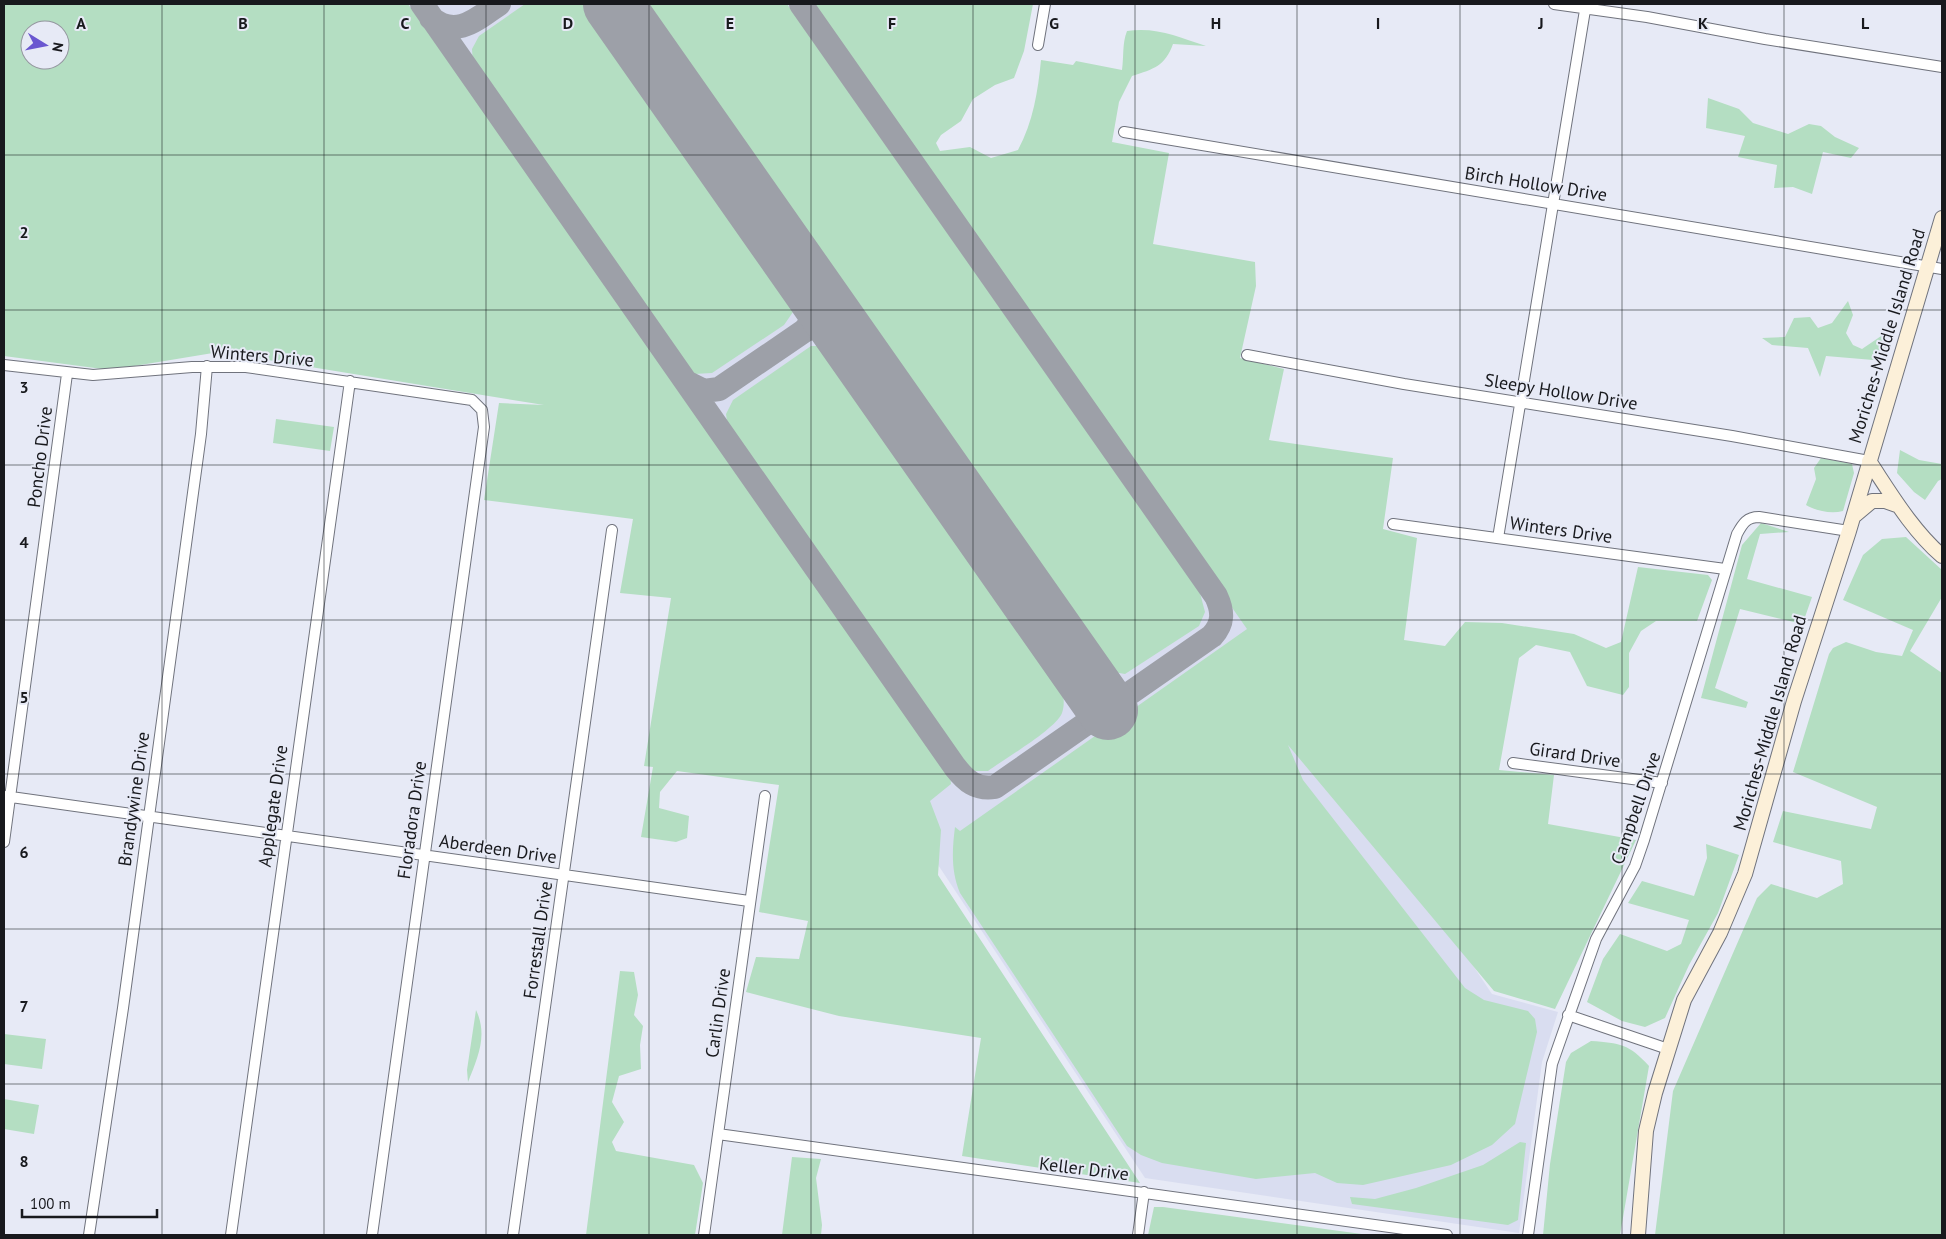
<svg xmlns="http://www.w3.org/2000/svg" width="1946" height="1239" viewBox="0 0 1946 1239" font-family="'PT Sans',sans-serif">
  <style>
    .built { fill: #d9ddf0 }
    .green { fill: #b4dec2; fill-rule: evenodd }
    .lines { fill: none; stroke-linecap: round; stroke-linejoin: round }
    .taxiway { stroke: #9da0a8; stroke-width: 24 }
    .runway { stroke: #9da0a8; stroke-width: 60 }
    .street-casing { stroke: #70737d; stroke-width: 12 }
    .secondary-casing { stroke: #70737d; stroke-width: 16 }
    .street { stroke: #fff; stroke-width: 10 }
    .secondary { stroke: #fcf0d9; stroke-width: 14 }
    .grid { fill: none; stroke: #18191d; stroke-width: 1; stroke-opacity: 0.55 }
    .labels { text-anchor: middle; stroke-width: 4; stroke-linejoin: round; paint-order: stroke }
    .street-label { font-size: 18px; fill: #18191d; stroke: #e7eaf6 }
    .grid-label { font-size: 16px; text-anchor: middle; font-weight: bold; fill: #18191d; stroke: #e7eaf6; stroke-width: 4; stroke-linejoin: round; paint-order: stroke }
  </style>
  <rect width="100%" height="100%" fill="#e7eaf6"/>
  <!-- built -->
  <path class="built" d="M 369,4 L 831,4 L 1492,994 L 1558,1012 L 1542,1062 L 1519,1233 L 1145,1178 Z"/>
  <!-- green -->
  <path class="green" d="M 4,4 L 408,4 L 950,776 L 951,784 L 930,801 L 941,830 L 938,875 L 1140,1183 L 962,1156 L 981,1038 L 839,1016 L 746,992 L 756,957 L 799,959 L 808,921 L 759,912 L 779,785 L 677,771 L 660,792 L 659,808 L 689,816 L 687,838 L 676,842 L 641,837 L 653,767 L 644,766 L 671,598 L 620,593 L 633,519 L 484,500 L 499,403 L 544,405 L 219,352 L 110,370 L 4,356 ZM 30,30 L 60,30 L 60,60 L 30,60 Z
    M 525,4 L 587,4 L 790,294 L 793,312 L 784,325 L 712,373 L 694,374 L 684,367 L 473,65 L 472,49 L 479,36 Z
    M 637,4 L 787,4 L 1200,593 L 1205,612 L 1199,626 L 1125,674 L 1108,671 L 1095,660 Z
    M 809,4 L 1033,4 L 1024,51 L 1014,78 L 995,85 L 973,99 L 961,121 L 941,135 L 936,143 L 940,151 L 970,147 L 991,158 L 1018,150 C 1033,122 1038,91 1041,60 L 1073,65 L 1076,61 L 1122,70 C 1124,56 1122,44 1127,31 C 1158,27 1177,37 1206,46 L 1173,44 C 1165,66 1154,69 1132,76 L 1119,102 L 1112,142 L 1169,153 L 1153,244 L 1255,262 L 1256,286 L 1240,358 L 1284,369 L 1269,440 L 1393,458 L 1383,529 L 1417,538 L 1404,640 L 1445,646 L 1465,622 L 1502,623 L 1574,634 L 1606,648 L 1621,642 L 1638,567 L 1708,575 L 1712,580 L 1697,621 L 1656,621 L 1641,631 L 1629,653 L 1629,687 L 1623,695 L 1587,686 L 1570,652 L 1536,645 L 1519,658 L 1499,770 L 1554,775 L 1548,824 L 1636,840 L 1555,1009 L 1494,991 L 1288,745 L 1303,780 L 1465,988 L 1484,1000 L 1528,1011 L 1535,1019 L 1537,1032 L 1515,1124 L 1492,1145 L 1451,1165 L 1363,1185 L 1337,1183 L 1315,1173 L 1256,1179 L 1162,1163 L 1141,1155 L 1127,1146 L 960,893 C 951,871 952,851 955,827 L 960,831 L 1247,629 L 924,167 L 925,163 L 921,155 L 915,155 Z
    M 1708,98 L 1739,109 L 1753,123 L 1788,134 L 1809,124 L 1821,126 L 1835,137 L 1859,148 L 1851,158 L 1823,152 L 1812,194 L 1793,187 L 1774,188 L 1777,165 L 1738,157 L 1745,136 L 1706,128 Z
    M 1848,301 L 1853,315 L 1846,333 L 1853,345 L 1862,349 L 1887,332 L 1885,361 L 1826,356 L 1820,377 L 1808,348 L 1772,345 L 1762,338 L 1785,337 L 1794,318 L 1810,317 L 1818,328 L 1832,323 Z
    M 811,346 L 822,346 L 833,356 L 1061,677 C 1062,688 1066,702 1062,713 C 1056,729 1004,759 988,771 L 975,771 L 963,765 L 728,428 L 726,414 L 733,400 Z
    M 276,419 L 334,427 L 330,451 L 273,443 Z
    M 1900,450 L 1919,460 L 1942,464 L 1942,479 L 1938,481 L 1925,500 L 1914,492 L 1897,473 Z
    M 1821,458 L 1852,464 L 1854,473 L 1843,511 C 1831,514 1816,511 1806,505 L 1816,479 L 1814,468 Z
    M 1761,523 L 1789,532 L 1760,534 L 1747,579 L 1812,597 L 1805,617 L 1798,623 L 1740,609 L 1715,688 L 1748,702 L 1746,708 L 1701,698 L 1742,545 Z
    M 1906,537 L 1942,570 L 1942,597 L 1910,651 L 1942,673 L 1942,1235 L 1655,1235 L 1673,1091 L 1757,898 L 1771,884 L 1817,898 L 1843,884 L 1841,861 L 1773,842 L 1783,811 L 1871,829 L 1877,807 L 1793,772 L 1829,654 L 1833,648 L 1846,642 L 1876,652 L 1902,656 L 1913,630 L 1843,600 L 1863,555 L 1882,539 Z
    M 1706,844 L 1739,855 L 1718,913 L 1689,965 L 1665,1018 L 1645,1027 L 1622,1021 L 1587,1002 L 1603,959 L 1620,934 L 1667,951 L 1681,944 L 1689,920 L 1628,903 L 1642,881 L 1694,896 L 1707,858 Z
    M 620,971 L 634,972 L 638,995 L 634,1015 L 643,1026 L 640,1045 L 641,1069 L 619,1076 L 612,1102 L 624,1122 L 612,1142 L 616,1151 L 694,1165 L 703,1183 L 695,1235 L 586,1235 Z
    M 476,1010 C 488,1035 478,1057 468,1082 L 467,1070 Z
    M 4,1034 L 46,1039 L 42,1069 L 4,1064 Z
    M 1591,1041 C 1620,1043 1629,1044 1649,1066 L 1620,1235 L 1543,1235 L 1550,1164 L 1566,1062 L 1571,1053 Z
    M 4,1099 L 39,1105 L 34,1134 L 4,1129 Z
    M 1520,1142 L 1526,1143 L 1518,1220 L 1508,1225 L 1352,1204 L 1350,1197 L 1375,1199 L 1416,1188 L 1483,1165 Z
    M 792,1157 L 821,1159 L 816,1178 L 822,1225 L 821,1235 L 782,1235 Z
    M 1154,1207 L 1163,1207 L 1369,1235 L 1148,1235 Z"/>
  <g class="lines">
    <!-- taxiway -->
    <path class="taxiway" d="M 422,4 L 955,767 C 966,781 976,790 995,787 L 1212,636 C 1224,623 1223,611 1216,596 L 801,4
      M 431,18 C 456,39 477,19 499,4
      M 804,331 C 820,321 834,328 848,338
      M 686,382 L 704,391 L 719,389 L 804,331 C 817,318 817,305 813,289"/>
    <!-- runway -->
    <path class="runway" d="M 613,4 L 1108,710"/>
    <!-- street casing -->
    <g class="street-casing">
      <path id="street" d="M 1554,4 L 1647,17 L 1765,39 L 1942,67
        M 1038,45 L 1045,4
        M 1124,132 L 1942,269
        M 1247,355 L 1404,384 L 1732,436 L 1869,461
        M 4,365 L 93,375 L 192,367 L 246,367 L 472,400 L 482,410 L 484,427 L 372,1235
        M 1393,524 L 1725,569
        M 1498,538 L 1586,4
        M 1513,763 L 1662,783
        M 4,796 L 749,901
        M 4,842 L 67,374
        M 1568,1015 L 1668,1049
        M 718,1134 L 1447,1235
        M 89,1235 L 123,1008 L 201,434 L 207,366
        M 231,1235 L 350,381
        M 513,1235 L 612,530
        M 704,1235 L 765,796
        M 1138,1235 L 1144,1192
        M 1528,1235 L 1552,1064 L 1596,939 L 1635,866 L 1644,840 L 1737,534 C 1743,523 1747,517 1759,517 L 1849,531"/>
    </g>
    <!-- secondary casing -->
    <g class="secondary-casing">
      <path id="secondary" d="M 1869,461 C 1891,494 1912,530 1942,556
        M 1854,516 L 1872,501 L 1885,501 L 1899,506
        M 1638,1235 L 1646,1131 L 1655,1093 L 1684,1000 L 1720,933 L 1745,874 L 1794,701 L 1849,531 L 1942,218"/>
    </g>
    <!-- street -->
    <use href="#street" class="street"/>
    <!-- secondary -->
    <use href="#secondary" class="secondary"/>
  </g>
  <!-- grid -->
  <path class="grid" d="M 162,4 L 162,1235M 324,4 L 324,1235M 486,4 L 486,1235M 649,4 L 649,1235M 811,4 L 811,1235M 973,4 L 973,1235M 1135,4 L 1135,1235M 1297,4 L 1297,1235M 1460,4 L 1460,1235M 1622,4 L 1622,1235M 1784,4 L 1784,1235M 4,155 L 1942,155M 4,310 L 1942,310M 4,465 L 1942,465M 4,620 L 1942,620M 4,774 L 1942,774M 4,929 L 1942,929M 4,1084 L 1942,1084"/>
  <g class="labels">
    <!-- street labels -->
    <g class="street-label">
      <text transform="translate(1536 184) rotate(9)" y="6">Birch Hollow Drive</text>
      <text transform="translate(1887 336) rotate(-73)" y="6">Moriches-Middle Island Road</text>
      <text transform="translate(262 356) rotate(5)" y="6">Winters Drive</text>
      <text transform="translate(1561 392) rotate(9)" y="6">Sleepy Hollow Drive</text>
      <text transform="translate(40 457) rotate(-83)" y="6">Poncho Drive</text>
      <text transform="translate(1561 530) rotate(8)" y="6">Winters Drive</text>
      <text transform="translate(1770 723) rotate(-74)" y="6">Moriches-Middle Island Road</text>
      <text transform="translate(1575 755) rotate(8)" y="6">Girard Drive</text>
      <text transform="translate(134 799) rotate(-82)" y="6">Brandywine Drive</text>
      <text transform="translate(273 806) rotate(-82)" y="6">Applegate Drive</text>
      <text transform="translate(1636 808) rotate(-71)" y="6">Campbell Drive</text>
      <text transform="translate(412 820) rotate(-82)" y="6">Floradora Drive</text>
      <text transform="translate(498 849) rotate(8)" y="6">Aberdeen Drive</text>
      <text transform="translate(538 940) rotate(-82)" y="6">Forrestall Drive</text>
      <text transform="translate(718 1013) rotate(-82)" y="6">Carlin Drive</text>
      <text transform="translate(1084 1169) rotate(7)" y="6">Keller Drive</text>
    </g>
  </g>
  <g class="grid-label">
    <text x="81" y="29">A</text>
    <text x="243" y="29">B</text>
    <text x="405" y="29">C</text>
    <text x="568" y="29">D</text>
    <text x="730" y="29">E</text>
    <text x="892" y="29">F</text>
    <text x="1054" y="29">G</text>
    <text x="1216" y="29">H</text>
    <text x="1378" y="29">I</text>
    <text x="1541" y="29">J</text>
    <text x="1703" y="29">K</text>
    <text x="1865" y="29">L</text>
    <text x="24" y="238">2</text>
    <text x="24" y="393">3</text>
    <text x="24" y="548">4</text>
    <text x="24" y="703">5</text>
    <text x="24" y="858">6</text>
    <text x="24" y="1012">7</text>
    <text x="24" y="1167">8</text>
  </g>
  <!-- border -->
  <rect width="1946" height="1239" fill="none" stroke="#18191d" stroke-width="10"/>
  <!-- north arrow -->
  <g transform="translate(45 45) rotate(100)"><circle r="24" fill="#e7eaf6" stroke="#94969f"/>
  <path d="M0-4L9 19L0 12L-9 19Z" fill="#6a57d0"/>
  <text y="-8" font-size="14" font-weight="bold" text-anchor="middle" fill="#18191d">N</text>
  </g>
  <!-- scale -->
  <path d="M22 1209v8h135v-8" fill="none" stroke="#18191d" stroke-width="2.5"/>
  <text x="30" y="1209" font-size="15" fill="#18191d" stroke="#e7eaf6" stroke-width="4" paint-order="stroke">100 m</text>
</svg>
